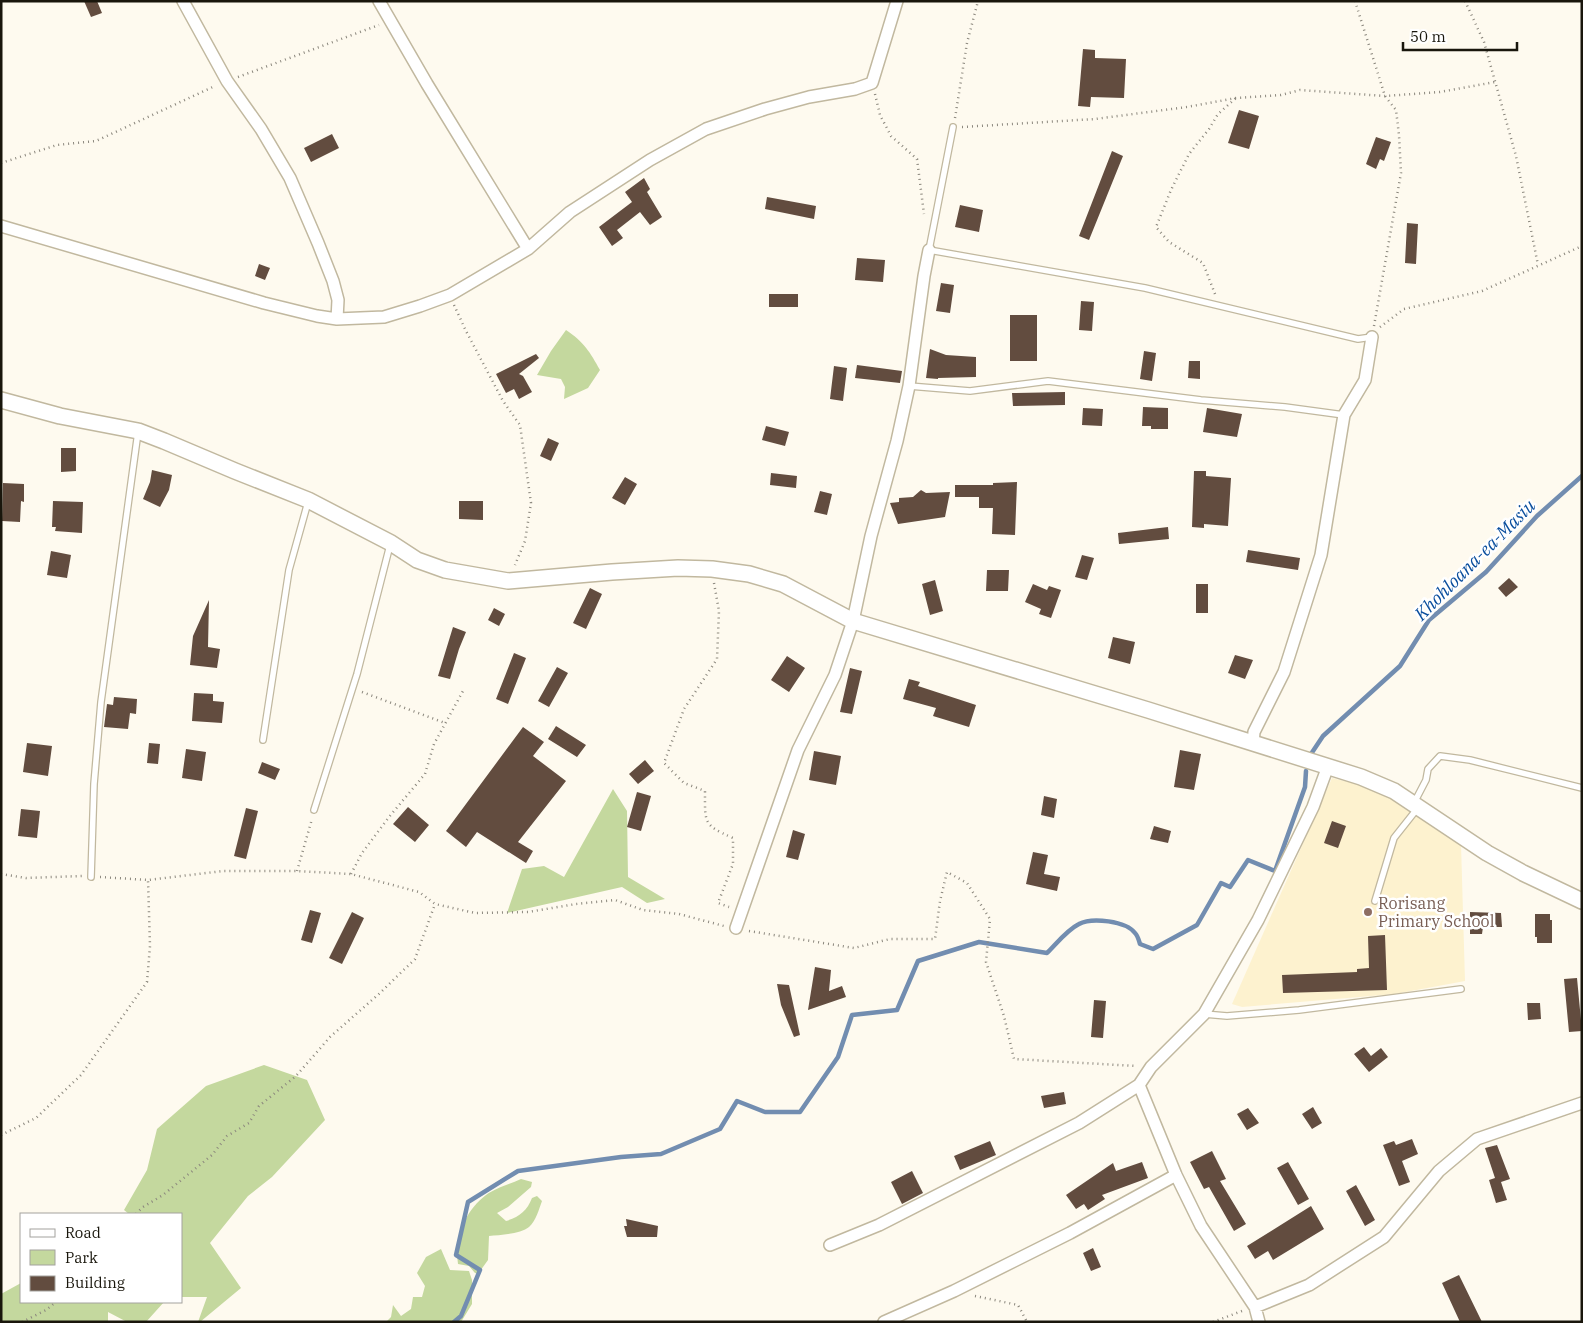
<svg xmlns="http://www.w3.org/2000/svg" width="1583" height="1323" viewBox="0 0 1583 1323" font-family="'IBM Plex Serif',serif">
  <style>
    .built { fill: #fdf2cf }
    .green { fill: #c4d89e }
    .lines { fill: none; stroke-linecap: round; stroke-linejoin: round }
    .stream { stroke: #728db0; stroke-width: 4.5 }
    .building { fill: #624c3f }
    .service-casing { stroke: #c1b89f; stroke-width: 8 }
    .minor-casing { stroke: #c1b89f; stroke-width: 14 }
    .tertiary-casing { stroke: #c1b89f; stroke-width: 18 }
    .path { stroke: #8b877d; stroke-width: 2.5; stroke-dasharray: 1 4; stroke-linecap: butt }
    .service { stroke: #fff; stroke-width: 5.5 }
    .minor { stroke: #fff; stroke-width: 11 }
    .tertiary { stroke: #fff; stroke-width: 15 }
    .education-dot { fill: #8d6e63; stroke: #fff; stroke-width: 2 }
    .labels { text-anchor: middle; stroke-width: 5; stroke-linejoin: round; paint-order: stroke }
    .education-label { font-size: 16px; fill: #785e54; stroke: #fff; text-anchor: start }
    .water-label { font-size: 18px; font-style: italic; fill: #0a4e9d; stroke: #fff }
  </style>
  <rect width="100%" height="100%" fill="#fefaef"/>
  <!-- built -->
  <path class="built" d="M 1332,778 L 1382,790 L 1461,844 L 1465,981 L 1395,994 L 1242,1007 L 1232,1004 Z"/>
  <!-- green -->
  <path class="green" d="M 566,330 C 584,342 590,352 600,370 L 588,388 L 564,399 L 565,387 L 561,379 L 537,375 L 551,351 Z
    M 613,789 L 627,811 L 628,877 L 665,899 L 647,903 L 622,887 L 507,913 L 522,869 L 544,866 L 564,877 Z
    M 264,1065 L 307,1080 L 325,1120 L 272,1177 L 248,1196 L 210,1243 L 241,1288 L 200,1322 L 198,1322 L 207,1297 L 181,1297 L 181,1214 L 129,1214 L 124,1210 L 147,1170 L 157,1129 L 206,1086 Z
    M 521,1179 L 532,1182 L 531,1187 L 508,1207 L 497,1213 L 506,1221 C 519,1217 527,1211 532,1198 L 537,1196 L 542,1201 C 539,1209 536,1221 529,1227 C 521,1234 500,1235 489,1236 L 488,1260 L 478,1274 L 475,1273 L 469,1266 L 458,1264 C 454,1238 465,1211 486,1195 C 495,1188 510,1184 521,1179 Z
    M 441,1249 L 450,1270 L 469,1271 L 472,1280 L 472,1304 L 461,1322 L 386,1322 L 391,1317 L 393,1305 L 401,1316 L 411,1309 L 413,1297 L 422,1297 L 425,1286 L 417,1273 L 426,1257 Z
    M 21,1283 L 21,1302 L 164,1302 L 146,1322 L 127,1322 L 108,1312 L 108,1322 L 1,1322 L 1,1294 Z"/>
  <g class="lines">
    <!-- stream -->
    <path class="stream" d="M 1311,754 L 1323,736 L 1400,666 L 1429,620 L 1486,572 L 1537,516 L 1582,476
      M 454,1322 L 461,1316 L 480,1270 L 456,1255 L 468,1202 L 518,1171 L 621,1157 L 661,1154 L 720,1129 L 737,1101 L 765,1112 L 800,1112 L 838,1057 L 852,1015 L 897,1010 L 918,961 L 979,942 L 1047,953 C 1057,943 1067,930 1079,924 C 1092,917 1126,921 1135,933 C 1138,936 1139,941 1140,944 L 1153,949 L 1197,925 L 1221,883 L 1230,887 L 1248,860 L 1275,871 L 1305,787 L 1306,771"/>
  </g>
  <!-- building -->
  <path class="building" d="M 84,1 L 97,1 L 102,13 L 91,17 Z
    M 1083,49 L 1095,50 L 1095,58 L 1126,59 L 1124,98 L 1091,97 L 1090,107 L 1078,106 Z
    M 1239,110 L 1259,116 L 1249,149 L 1228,143 Z
    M 332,134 L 339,148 L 311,162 L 304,148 Z
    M 1376,137 L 1391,142 L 1384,161 L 1380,159 L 1376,169 L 1366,164 Z
    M 1112,151 L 1123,156 L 1089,240 L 1079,236 Z
    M 644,178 L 650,189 L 647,192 L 662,217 L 650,225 L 640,212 L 617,230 L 623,238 L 612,246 L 599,227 L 632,202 L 625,192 Z
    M 767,197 L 816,206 L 814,219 L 765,209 Z
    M 960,205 L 983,210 L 979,232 L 955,227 Z
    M 1407,223 L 1418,224 L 1416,264 L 1405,263 Z
    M 857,258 L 885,260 L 883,282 L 855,280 Z
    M 259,264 L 270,268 L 265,280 L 255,276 Z
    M 941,283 L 954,285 L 950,313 L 936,311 Z
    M 769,294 L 798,294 L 798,307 L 769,307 Z
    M 1081,301 L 1094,302 L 1092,331 L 1079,330 Z
    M 1010,315 L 1037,315 L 1037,361 L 1010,361 Z
    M 930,349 L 946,355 L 976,357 L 976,377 L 938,378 L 938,379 L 926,378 Z
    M 1144,351 L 1156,353 L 1152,381 L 1140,379 Z
    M 536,354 L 539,358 L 519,374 L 523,376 L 532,392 L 519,399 L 514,389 L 506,393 L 496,374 Z
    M 1189,361 L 1200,361 L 1200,379 L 1188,378 Z
    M 857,365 L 902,371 L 900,383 L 855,378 Z
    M 834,366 L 847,368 L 843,401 L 830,399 Z
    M 1065,392 L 1065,405 L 1013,406 L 1012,393 Z
    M 1143,407 L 1168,408 L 1168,429 L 1151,429 L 1151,426 L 1142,426 Z
    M 1083,408 L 1103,409 L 1102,426 L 1082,425 Z
    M 1207,408 L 1242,414 L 1237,437 L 1203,432 Z
    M 766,426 L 789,432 L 785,446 L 762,440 Z
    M 548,438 L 559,443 L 551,461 L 540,456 Z
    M 61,448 L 76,448 L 76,471 L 61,472 Z
    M 152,470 L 172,475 L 169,490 L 160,507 L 143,499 L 150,482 Z
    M 1194,471 L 1206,471 L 1206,476 L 1231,478 L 1228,526 L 1204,524 L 1204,528 L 1192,527 Z
    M 771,473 L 797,476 L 796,488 L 770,485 Z
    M 625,477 L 637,484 L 625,505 L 612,498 Z
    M 1017,482 L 1015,535 L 992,534 L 993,508 L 979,508 L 979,497 L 955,497 L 955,485 L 993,485 L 993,483 Z
    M 3,483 L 24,484 L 24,502 L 21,501 L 20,522 L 2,521 Z
    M 921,490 L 926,493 L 950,492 L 945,517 L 898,524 L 890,503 L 899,502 L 899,498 L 913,497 Z
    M 820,491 L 832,494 L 827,515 L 814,512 Z
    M 53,501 L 83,502 L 82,533 L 55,531 L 56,527 L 52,527 Z
    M 459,501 L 483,501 L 483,520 L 459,519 Z
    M 1168,527 L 1169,539 L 1119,544 L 1118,533 Z
    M 1248,550 L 1300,558 L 1298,570 L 1246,562 Z
    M 51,551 L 71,555 L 67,578 L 47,575 Z
    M 1082,555 L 1094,558 L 1087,580 L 1075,577 Z
    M 987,570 L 1009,570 L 1008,591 L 986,591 Z
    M 1509,578 L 1518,587 L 1506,597 L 1498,588 Z
    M 935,580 L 943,611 L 930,615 L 922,584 Z
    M 1033,584 L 1047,590 L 1049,586 L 1061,590 L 1051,618 L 1039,614 L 1041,609 L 1025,602 Z
    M 1196,584 L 1208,584 L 1208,613 L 1196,613 Z
    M 590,588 L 602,594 L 586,629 L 573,623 Z
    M 209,600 L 208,647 L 220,649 L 217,668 L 190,665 L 193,636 Z
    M 494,608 L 505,614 L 499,626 L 488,620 Z
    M 453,627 L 466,632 L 459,649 L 450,679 L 438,676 Z
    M 1113,637 L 1135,642 L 1130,664 L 1108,658 Z
    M 514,653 L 526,658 L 508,704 L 496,699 Z
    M 1235,655 L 1253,660 L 1245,679 L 1228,673 Z
    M 787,656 L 805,668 L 789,692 L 771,680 Z
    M 557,667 L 568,673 L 549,707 L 538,701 Z
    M 850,668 L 862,671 L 852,714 L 840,712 Z
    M 909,679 L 920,682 L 918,686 L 976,705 L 969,727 L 933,716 L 936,708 L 903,699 Z
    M 194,693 L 213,694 L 213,701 L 224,702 L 222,723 L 192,721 Z
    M 114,697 L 137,699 L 136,714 L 130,713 L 128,729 L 104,727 L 107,704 L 113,705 Z
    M 556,726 L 586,745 L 577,757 L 548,739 Z
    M 523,727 L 544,742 L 533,756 L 566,781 L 518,842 L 533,851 L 526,863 L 477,832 L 466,847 L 446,831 Z
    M 27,743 L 52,746 L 48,776 L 23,772 Z
    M 149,743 L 160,744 L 158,764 L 147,763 Z
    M 186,749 L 206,752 L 202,781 L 182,778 Z
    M 1180,750 L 1201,754 L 1194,790 L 1174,787 Z
    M 814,751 L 841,756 L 836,785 L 809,780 Z
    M 645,760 L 654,771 L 638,784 L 629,774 Z
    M 262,762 L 280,769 L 275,780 L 258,773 Z
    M 637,792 L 651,796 L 641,831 L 627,827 Z
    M 1044,796 L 1057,799 L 1054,818 L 1041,815 Z
    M 408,807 L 429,825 L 415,842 L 393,824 Z
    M 246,808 L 258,811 L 246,859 L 234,856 Z
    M 21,809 L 40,811 L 37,838 L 18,836 Z
    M 1332,821 L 1346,826 L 1338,848 L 1324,843 Z
    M 1154,826 L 1171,831 L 1168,843 L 1150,839 Z
    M 793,830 L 805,834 L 798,860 L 786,857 Z
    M 1033,852 L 1048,855 L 1044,874 L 1060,877 L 1057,891 L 1026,884 Z
    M 310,910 L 321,913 L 312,943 L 301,940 Z
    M 352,912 L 364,918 L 342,964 L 329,958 Z
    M 1470,912 L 1501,913 L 1502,927 L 1483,927 L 1482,934 L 1470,934 Z
    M 1535,914 L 1550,914 L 1550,920 L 1552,920 L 1552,943 L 1537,943 L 1537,937 L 1535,937 Z
    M 1385,935 L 1387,990 L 1283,993 L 1282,975 L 1357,972 L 1357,969 L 1369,968 L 1368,936 Z
    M 815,967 L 831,970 L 829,991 L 842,986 L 846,997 L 808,1010 Z
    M 1577,978 L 1582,1031 L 1569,1032 L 1564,979 Z
    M 777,984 L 789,985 L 800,1035 L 794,1037 L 781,1005 Z
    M 1094,1000 L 1106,1001 L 1103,1038 L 1091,1037 Z
    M 1527,1003 L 1540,1003 L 1541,1019 L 1528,1020 Z
    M 1364,1047 L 1371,1056 L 1381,1048 L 1388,1057 L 1369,1072 L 1354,1054 Z
    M 1064,1092 L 1066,1104 L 1044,1108 L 1041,1096 Z
    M 1313,1107 L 1322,1123 L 1312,1129 L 1302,1114 Z
    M 1248,1108 L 1259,1123 L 1247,1130 L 1237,1114 Z
    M 1412,1139 L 1418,1154 L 1402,1161 L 1410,1182 L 1399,1186 L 1383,1145 L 1394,1141 L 1396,1145 Z
    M 990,1141 L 996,1155 L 960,1170 L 954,1156 Z
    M 1497,1145 L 1510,1179 L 1501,1182 L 1507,1200 L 1496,1203 L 1489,1180 L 1495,1178 L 1485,1148 Z
    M 1212,1151 L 1226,1179 L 1220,1181 L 1246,1224 L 1234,1231 L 1209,1187 L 1204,1189 L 1190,1162 Z
    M 1142,1162 L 1148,1178 L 1102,1195 L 1105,1199 L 1088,1210 L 1084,1204 L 1076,1209 L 1066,1195 L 1113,1163 L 1116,1171 Z
    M 1288,1162 L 1309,1199 L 1298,1205 L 1277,1168 Z
    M 912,1171 L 923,1193 L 902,1204 L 891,1182 Z
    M 1356,1185 L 1375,1220 L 1365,1226 L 1346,1191 Z
    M 1311,1206 L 1324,1229 L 1273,1260 L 1268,1251 L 1255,1259 L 1247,1246 Z
    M 626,1219 L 658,1226 L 657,1237 L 627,1237 L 624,1226 L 627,1226 Z
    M 1093,1248 L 1101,1267 L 1091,1271 L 1083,1253 Z
    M 1459,1275 L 1482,1322 L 1460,1322 L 1442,1283 Z"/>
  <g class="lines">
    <!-- service casing -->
    <g class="service-casing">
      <path id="service" d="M 953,127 L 929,250 L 1145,288 L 1358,339 L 1372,337
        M 909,386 L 970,391 L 1048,381 L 1201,400 L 1285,407 L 1344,415
        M 263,740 L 289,570 L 308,502
        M 1414,803 L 1426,780 L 1428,769 L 1440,756 L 1470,760 L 1582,788
        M 314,810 L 357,674 L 390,545
        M 91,877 L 94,784 L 101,702 L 138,432
        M 1375,901 L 1394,838 L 1417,809
        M 1204,1014 L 1227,1016 L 1299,1010 L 1461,989"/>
    </g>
    <!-- minor casing -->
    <g class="minor-casing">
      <path id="minor" d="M 183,1 L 227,81 L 261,129 L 290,178 L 318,243 L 333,281 L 338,300 L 337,319
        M 379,1 L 427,84 L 528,249
        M 1,226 L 264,303 L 317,316 L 337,319 L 384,317 L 420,306 L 450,295 L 528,249 L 570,212 L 650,160 L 706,129 L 765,109 L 809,97 L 855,89 L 872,83 L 897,1
        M 1253,743 L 1254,732 L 1284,672 L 1321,555 L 1344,415 L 1365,380 L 1372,337
        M 1328,766 L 1313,807 L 1258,920 L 1204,1014 L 1151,1067 L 1139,1085 L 1176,1175 L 1201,1226 L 1255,1307 L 1309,1285 L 1384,1237 L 1439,1171 L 1477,1139 L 1582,1103
        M 736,928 L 798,750 L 835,675 L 853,621 L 871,536 L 897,441 L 909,386 L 924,276 L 929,250
        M 830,1245 L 879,1225 L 1079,1123 L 1139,1085
        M 1255,1307 L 1259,1322
        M 884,1322 L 954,1291 L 1070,1233 L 1176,1175"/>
    </g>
    <!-- tertiary casing -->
    <g class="tertiary-casing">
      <path id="tertiary" d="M 1,400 L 60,416 L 138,431 L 164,441 L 235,471 L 308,500 L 391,543 L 417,560 L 445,570 L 508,581 L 612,572 L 678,568 L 712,569 L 749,574 L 783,584 L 853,621 L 1148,710 L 1361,777 L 1394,791 L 1487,853 L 1523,873 L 1582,901"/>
    </g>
    <!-- path -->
    <path class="path" d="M 1355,1 L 1385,96 L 1396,110 L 1399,135 L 1401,173 L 1374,326
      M 1465,1 L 1484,42 L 1516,156 L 1538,265
      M 238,77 L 379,25
      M 875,94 L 880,115 L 891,136 L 917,159 L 924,214
      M 955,118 L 967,43 L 978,1
      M 962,127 L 1095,119 L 1187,107 L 1236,98 L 1281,95 L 1300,90 L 1385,96 L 1440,92 L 1495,82
      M 1,163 L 57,145 L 96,141 L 215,86
      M 1215,294 L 1203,263 L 1169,242 L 1156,227 L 1171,190 L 1189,154 L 1209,129 L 1218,114 L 1236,98
      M 454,305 L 466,331 L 503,401 L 520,425 L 531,503 L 525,541 L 515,565
      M 1380,327 L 1404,309 L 1482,291 L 1582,246
      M 714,583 L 719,611 L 717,659 L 684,709 L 664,763 L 684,783 L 705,791 C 705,823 703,825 733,838 L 733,864 L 718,903 L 729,907
      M 362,692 L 445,723
      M 297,871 L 312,819
      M 1,874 L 26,878 L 82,876
      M 351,874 L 362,853 L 389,817 L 425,774 L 434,744 L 463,691
      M 100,877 L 148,880 L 223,871 L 297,871 L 351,874 L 419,892 L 435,904 L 475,913 L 528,912 L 576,904 L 615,900 L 643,910 L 679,914 L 724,926
      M 749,931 L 854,948 L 890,939 L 935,939 L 940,901 L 947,872 L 967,883 L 990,919 L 986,962 L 1004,1016 L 1014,1059 L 1136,1066
      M 1,1135 L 36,1118 L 81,1075 L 147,982 L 150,946 L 148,880
      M 136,1214 L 143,1207 L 163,1195 L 212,1155 L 227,1136 L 249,1123 L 259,1106 L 296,1076 L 330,1037 L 380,993 L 415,959 L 435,904
      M 975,1296 L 1018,1305 L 1027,1322
      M 22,1322 L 46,1310 L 56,1302
      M 1213,1322 L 1242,1311"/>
    <!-- service -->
    <use href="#service" class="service"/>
    <!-- minor -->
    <use href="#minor" class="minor"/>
    <!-- tertiary -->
    <use href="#tertiary" class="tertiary"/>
  </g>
  <!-- markers -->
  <circle class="education-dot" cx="1368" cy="912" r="5"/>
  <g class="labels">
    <!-- education labels -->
    <g class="education-label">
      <text x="1378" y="909">Rorisang<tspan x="1378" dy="18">Primary School</tspan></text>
    </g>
    <!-- water labels -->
    <g class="water-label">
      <text transform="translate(1475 560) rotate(-45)" y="6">Khohloana-ea-Masiu</text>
    </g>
  </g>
  <!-- border -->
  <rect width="1583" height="1323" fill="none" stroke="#19160c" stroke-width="5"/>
  <!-- legend -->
  <rect x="20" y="1213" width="162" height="90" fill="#ffffff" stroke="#a3a29e"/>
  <rect x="30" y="1229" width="25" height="8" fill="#ffffff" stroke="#a3a29e"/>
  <text x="65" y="1238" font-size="15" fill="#19160c">Road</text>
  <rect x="30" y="1250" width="25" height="15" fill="#c4d89e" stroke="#a3a29e"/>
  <text x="65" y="1263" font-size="15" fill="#19160c">Park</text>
  <rect x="30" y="1276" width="25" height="15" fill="#624c3f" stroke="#a3a29e"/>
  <text x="65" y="1288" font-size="15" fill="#19160c">Building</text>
  <!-- scale -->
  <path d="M1403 42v8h114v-8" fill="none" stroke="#19160c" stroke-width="2.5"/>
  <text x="1410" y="42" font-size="15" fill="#19160c" stroke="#ffffff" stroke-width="4" paint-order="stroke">50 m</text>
</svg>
